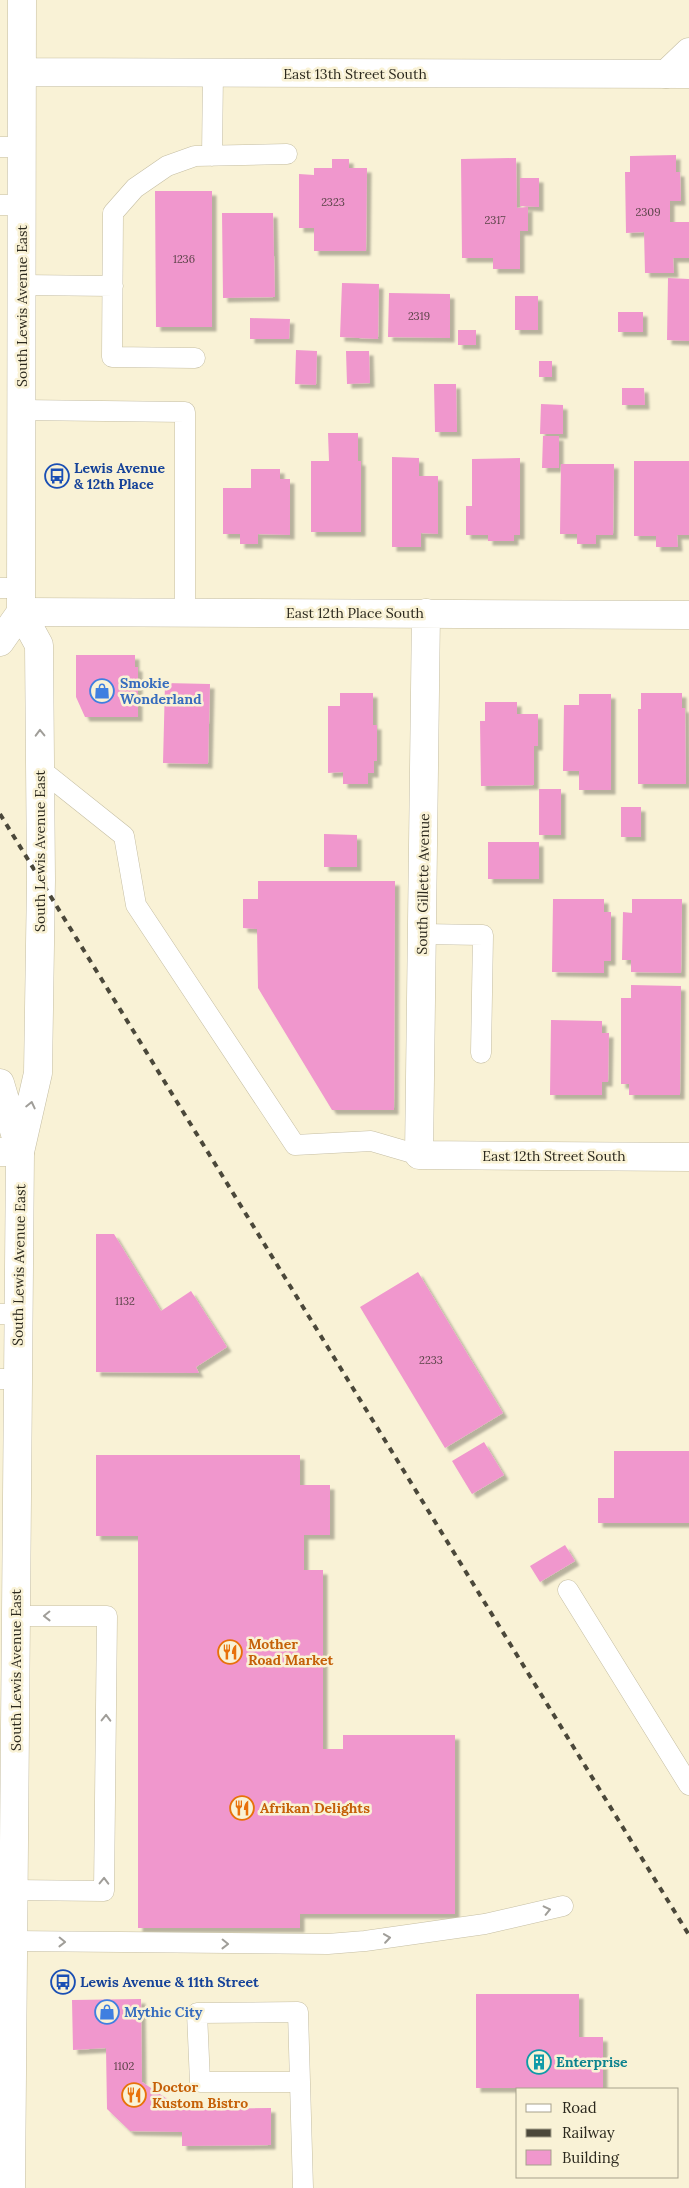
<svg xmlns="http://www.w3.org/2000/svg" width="689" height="2188" viewBox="0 0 689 2188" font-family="Lora,serif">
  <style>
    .building { fill: #f097cd; filter: url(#shadow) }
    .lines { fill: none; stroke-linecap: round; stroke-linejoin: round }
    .lane-casing { stroke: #c5bea3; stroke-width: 21 }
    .street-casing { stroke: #c5bea3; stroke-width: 29 }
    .secondary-casing { stroke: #c5bea3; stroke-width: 29 }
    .lane { stroke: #fff; stroke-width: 20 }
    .street { stroke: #fff; stroke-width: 28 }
    .secondary { stroke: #fff; stroke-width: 28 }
    .rail { stroke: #4b483a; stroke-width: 4; stroke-dasharray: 6 6; stroke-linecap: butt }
    .oneway { stroke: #a09e99 }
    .labels { text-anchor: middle; stroke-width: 5; stroke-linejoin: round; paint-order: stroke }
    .number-label { font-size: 11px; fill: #5c4449 }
    .street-label { font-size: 14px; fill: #2b281d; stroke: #f9f2d6 }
    .transit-label { font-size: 14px; font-weight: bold; fill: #164399; stroke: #f9f2d6; text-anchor: start }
    .shop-label { font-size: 14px; font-weight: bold; fill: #366cbe; stroke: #f9f2d6; text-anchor: start }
    .food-label { font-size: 14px; font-weight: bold; fill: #c56008; stroke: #f9f2d6; text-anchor: start }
    .culture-label { font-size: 14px; font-weight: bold; fill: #0d838f; stroke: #f9f2d6; text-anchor: start }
  </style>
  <defs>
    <filter id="shadow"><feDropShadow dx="4.5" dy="4.5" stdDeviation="1" flood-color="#0004"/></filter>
  </defs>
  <rect width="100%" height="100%" fill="#f9f2d6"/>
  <!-- building -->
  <path class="building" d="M 676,155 L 676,172 L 680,172 L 681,201 L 670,201 L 670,222 L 689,222 L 689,258 L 673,258 L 674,273 L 645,273 L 644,232 L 626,233 L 625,172 L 630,172 L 630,156 Z
    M 516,158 L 517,208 L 528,207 L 528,231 L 520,231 L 520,269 L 493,269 L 493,258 L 462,258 L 461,159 Z
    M 332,159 L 349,159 L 349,168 L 367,168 L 366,251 L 314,251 L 314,228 L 299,228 L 299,174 L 314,175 L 314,168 L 332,168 Z
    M 520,178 L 539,178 L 539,207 L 520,206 Z
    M 155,191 L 212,191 L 212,327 L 156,327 Z
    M 222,213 L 273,213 L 275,297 L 223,298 Z
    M 668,278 L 689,279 L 689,341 L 667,340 Z
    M 342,283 L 379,284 L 378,339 L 340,337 Z
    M 389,293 L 450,294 L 450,338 L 388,337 Z
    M 515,296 L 538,296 L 538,330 L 515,330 Z
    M 618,312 L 643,312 L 643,332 L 618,332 Z
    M 250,318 L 290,319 L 289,339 L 250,339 Z
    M 458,330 L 476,330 L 476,345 L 458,345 Z
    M 296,350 L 317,351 L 316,385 L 295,384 Z
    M 346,351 L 369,351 L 370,383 L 347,384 Z
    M 539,361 L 552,361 L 552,377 L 539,377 Z
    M 434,384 L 456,384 L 457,432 L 435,432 Z
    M 622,388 L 644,388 L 645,405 L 622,405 Z
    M 541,404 L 563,405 L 563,434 L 540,434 Z
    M 328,433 L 358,433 L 358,461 L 361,461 L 361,532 L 311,532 L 311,461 L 329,461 Z
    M 543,436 L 559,436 L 559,468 L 542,468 Z
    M 392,457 L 419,458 L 419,476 L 438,476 L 438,534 L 421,533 L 421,547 L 392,547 Z
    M 520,458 L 520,535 L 514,535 L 514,541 L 488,541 L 488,535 L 466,535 L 466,506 L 472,506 L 472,459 Z
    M 634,461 L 689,461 L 689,535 L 677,535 L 678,547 L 656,547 L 656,536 L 634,536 Z
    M 561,464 L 614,464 L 613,535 L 596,535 L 596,544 L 577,544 L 577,534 L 560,534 Z
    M 251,469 L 280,469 L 280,479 L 290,479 L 290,535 L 258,534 L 258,544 L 240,544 L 240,534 L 223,534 L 223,488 L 251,488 Z
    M 76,655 L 135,655 L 135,667 L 138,667 L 138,717 L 85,717 L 76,697 Z
    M 165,683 L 210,684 L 208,764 L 163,763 Z
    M 340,693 L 373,693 L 373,725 L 377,725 L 377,761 L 374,761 L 374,773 L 368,773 L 368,784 L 343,784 L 343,772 L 328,773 L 328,706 L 340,706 Z
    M 641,693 L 682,693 L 682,708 L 685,708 L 686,784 L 638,784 L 638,709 L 641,709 Z
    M 579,694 L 611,694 L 611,790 L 579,790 L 579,771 L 563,771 L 564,705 L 579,705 Z
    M 485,702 L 517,702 L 517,714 L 538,714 L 538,746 L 534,746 L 534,785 L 481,786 L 480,721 L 485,721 Z
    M 539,789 L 561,789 L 561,835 L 539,835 Z
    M 621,807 L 641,807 L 641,837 L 621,837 Z
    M 324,834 L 357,835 L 357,867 L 324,867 Z
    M 488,842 L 539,842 L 539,879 L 488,879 Z
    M 258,881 L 395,881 L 394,1110 L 332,1110 L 258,988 L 257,929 L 243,928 L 243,899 L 258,899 Z
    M 553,899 L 604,899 L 604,912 L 611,912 L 611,961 L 604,961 L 604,973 L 552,972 Z
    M 632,899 L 682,899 L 681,973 L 631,972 L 631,960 L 622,960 L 623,912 L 632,913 Z
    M 631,985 L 681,986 L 680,1095 L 629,1095 L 629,1084 L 621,1084 L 621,998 L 631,998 Z
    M 551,1020 L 602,1021 L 602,1033 L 609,1033 L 608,1082 L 602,1082 L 602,1095 L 550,1095 Z
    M 96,1234 L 114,1234 L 161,1311 L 191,1291 L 227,1347 L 196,1367 L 199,1373 L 96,1372 Z
    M 418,1272 L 503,1413 L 445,1448 L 360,1307 Z
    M 484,1442 L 504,1475 L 472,1494 L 452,1461 Z
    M 614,1451 L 689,1451 L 689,1523 L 598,1523 L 598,1498 L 614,1498 Z
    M 96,1455 L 300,1455 L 300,1485 L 330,1485 L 330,1535 L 304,1535 L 304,1570 L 323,1570 L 323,1749 L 343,1749 L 343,1735 L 455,1735 L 455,1914 L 300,1914 L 300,1928 L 138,1928 L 138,1536 L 96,1536 Z
    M 565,1545 L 575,1561 L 540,1582 L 530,1566 Z
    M 476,1994 L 579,1994 L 579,2037 L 603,2037 L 603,2088 L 476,2088 Z
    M 141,1999 L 142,2082 L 182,2109 L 271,2108 L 271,2145 L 182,2146 L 182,2132 L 130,2131 L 107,2109 L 106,2048 L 73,2050 L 72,2000 Z"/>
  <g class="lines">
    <!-- lane casing -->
    <g class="lane-casing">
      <path id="lane" d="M 0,147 L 22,147
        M 212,156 L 213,73
        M 0,205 L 22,205
        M 22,285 L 113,286
        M 195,358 L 112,357 L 113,213 L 135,188 L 167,166 L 195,156 L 287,154
        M 22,410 L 185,412 L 185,612
        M 0,588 L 21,588
        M 40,769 L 124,836 L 136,905 L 295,1145 L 371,1141 L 419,1155
        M 422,934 L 483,935 L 481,1053
        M 0,1314 L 18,1314
        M 0,1379 L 18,1379
        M 568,1590 L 689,1785
        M 13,1890 L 104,1891 L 107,1616 L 16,1616
        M 13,1941 L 328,1944 L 365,1941 L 485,1924 L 563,1906
        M 300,2082 L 200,2082 L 197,2013 L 298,2012 L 303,2188"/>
    </g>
    <!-- street casing -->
    <g class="street-casing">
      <path id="street" d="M 666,74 L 689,52
        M 21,612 L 689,615
        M 426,613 L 419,1155 L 689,1157
        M 0,1152 L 20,1152"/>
    </g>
    <!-- secondary casing -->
    <g class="secondary-casing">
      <path id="secondary" d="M 22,72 L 689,74
        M 0,642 L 21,612
        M 0,1083 L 20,1151
        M 11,2188 L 20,1152 L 38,1073 L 41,880 L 39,645 L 21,612 L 22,0"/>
    </g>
    <!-- lane -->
    <use href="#lane" class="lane"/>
    <!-- street -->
    <use href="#street" class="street"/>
    <!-- secondary -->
    <use href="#secondary" class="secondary"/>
    <!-- rail -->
    <path class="rail" d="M 0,814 L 689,1935"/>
  </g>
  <!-- one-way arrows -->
  <defs><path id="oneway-chevron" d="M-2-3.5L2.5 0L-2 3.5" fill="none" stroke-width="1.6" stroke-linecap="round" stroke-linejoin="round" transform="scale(1.25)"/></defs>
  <g class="oneway">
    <use href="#oneway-chevron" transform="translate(40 733) rotate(-91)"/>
    <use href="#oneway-chevron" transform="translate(31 1105) rotate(-77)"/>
    <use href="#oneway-chevron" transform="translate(47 1616) rotate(179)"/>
    <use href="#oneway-chevron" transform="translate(106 1718) rotate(-89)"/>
    <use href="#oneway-chevron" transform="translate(104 1881) rotate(-89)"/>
    <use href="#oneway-chevron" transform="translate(547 1910) rotate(-13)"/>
    <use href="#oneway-chevron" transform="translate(387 1938) rotate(-8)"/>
    <use href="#oneway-chevron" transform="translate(62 1942) rotate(1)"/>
    <use href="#oneway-chevron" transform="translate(225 1944) rotate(1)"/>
  </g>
  <!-- icons -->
  <defs>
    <g id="bus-ring" transform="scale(1.25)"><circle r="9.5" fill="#f9f2d6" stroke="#1a4fb4" stroke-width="1.5"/><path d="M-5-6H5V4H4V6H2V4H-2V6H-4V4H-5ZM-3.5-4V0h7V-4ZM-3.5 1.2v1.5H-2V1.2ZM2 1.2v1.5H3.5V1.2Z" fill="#1a4fb4"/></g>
    <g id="shop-ring" transform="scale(1.25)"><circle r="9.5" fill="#f9f2d6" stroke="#3f7fe0" stroke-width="1.5"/><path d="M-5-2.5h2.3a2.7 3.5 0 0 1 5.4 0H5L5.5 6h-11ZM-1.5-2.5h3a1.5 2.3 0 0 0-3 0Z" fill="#3f7fe0"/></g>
    <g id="restaurant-ring" transform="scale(1.25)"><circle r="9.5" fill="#f9f2d6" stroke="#e8710a" stroke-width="1.5"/><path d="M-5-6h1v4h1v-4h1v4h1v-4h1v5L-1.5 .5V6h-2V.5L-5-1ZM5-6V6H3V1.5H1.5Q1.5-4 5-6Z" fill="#e8710a"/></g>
    <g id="building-ring" transform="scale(1.25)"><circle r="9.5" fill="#f9f2d6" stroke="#0f9aa8" stroke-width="1.5"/><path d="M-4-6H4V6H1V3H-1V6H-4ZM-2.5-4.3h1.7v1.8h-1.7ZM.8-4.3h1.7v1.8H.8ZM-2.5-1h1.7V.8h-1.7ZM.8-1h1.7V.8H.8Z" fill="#0f9aa8"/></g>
  </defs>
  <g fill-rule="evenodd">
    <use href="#bus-ring" x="57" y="476"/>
    <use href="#shop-ring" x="102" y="691"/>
    <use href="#restaurant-ring" x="230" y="1652"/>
    <use href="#restaurant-ring" x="242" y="1808"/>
    <use href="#bus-ring" x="63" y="1982"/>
    <use href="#shop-ring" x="107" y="2012"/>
    <use href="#building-ring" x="539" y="2062"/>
    <use href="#restaurant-ring" x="134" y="2095"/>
  </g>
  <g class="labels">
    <!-- number labels -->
    <g class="number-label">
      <text x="333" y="206">2323</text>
      <text x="648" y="216">2309</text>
      <text x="495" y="224">2317</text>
      <text x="184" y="263">1236</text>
      <text x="419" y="320">2319</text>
      <text x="125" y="1305">1132</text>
      <text x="431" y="1364">2233</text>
      <text x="124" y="2070">1102</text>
    </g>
    <!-- street labels -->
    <g class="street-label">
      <text x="355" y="79">East 13th Street South</text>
      <text transform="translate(22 306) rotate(-90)" y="5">South Lewis Avenue East</text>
      <text x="355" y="618">East 12th Place South</text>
      <text transform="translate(40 851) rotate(-90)" y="5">South Lewis Avenue East</text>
      <text transform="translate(423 884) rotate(-89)" y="5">South Gillette Avenue</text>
      <text x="554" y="1161">East 12th Street South</text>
      <text transform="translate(19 1265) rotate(-89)" y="5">South Lewis Avenue East</text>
      <text transform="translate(16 1670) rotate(-90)" y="5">South Lewis Avenue East</text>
    </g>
    <!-- transit labels -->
    <g class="transit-label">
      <text x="74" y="473">Lewis Avenue<tspan x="74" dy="16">&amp; 12th Place</tspan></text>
      <text x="80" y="1987">Lewis Avenue &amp; 11th Street</text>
    </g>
    <!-- shop labels -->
    <g class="shop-label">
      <text x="120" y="688">Smokie<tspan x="120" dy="16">Wonderland</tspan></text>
      <text x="124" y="2017">Mythic City</text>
    </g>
    <!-- food labels -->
    <g class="food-label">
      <text x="248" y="1649">Mother<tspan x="248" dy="16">Road Market</tspan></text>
      <text x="260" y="1813">Afrikan Delights</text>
      <text x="152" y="2092">Doctor<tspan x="152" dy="16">Kustom Bistro</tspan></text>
    </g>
    <!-- culture labels -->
    <g class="culture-label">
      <text x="556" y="2067">Enterprise</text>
    </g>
  </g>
  <!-- legend -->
  <rect x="516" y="2088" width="162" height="90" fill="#f9f2d6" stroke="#a7a18c"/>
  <rect x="526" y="2104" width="25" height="8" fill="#ffffff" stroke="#a7a18c"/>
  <text x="562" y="2113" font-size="15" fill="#2b281d">Road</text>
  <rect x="526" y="2129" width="25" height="8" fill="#4b483a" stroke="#a7a18c"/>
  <text x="562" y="2138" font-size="15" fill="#2b281d">Railway</text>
  <rect x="526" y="2150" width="25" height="15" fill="#f097cd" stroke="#a7a18c"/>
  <text x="562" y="2163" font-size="15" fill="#2b281d">Building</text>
</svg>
